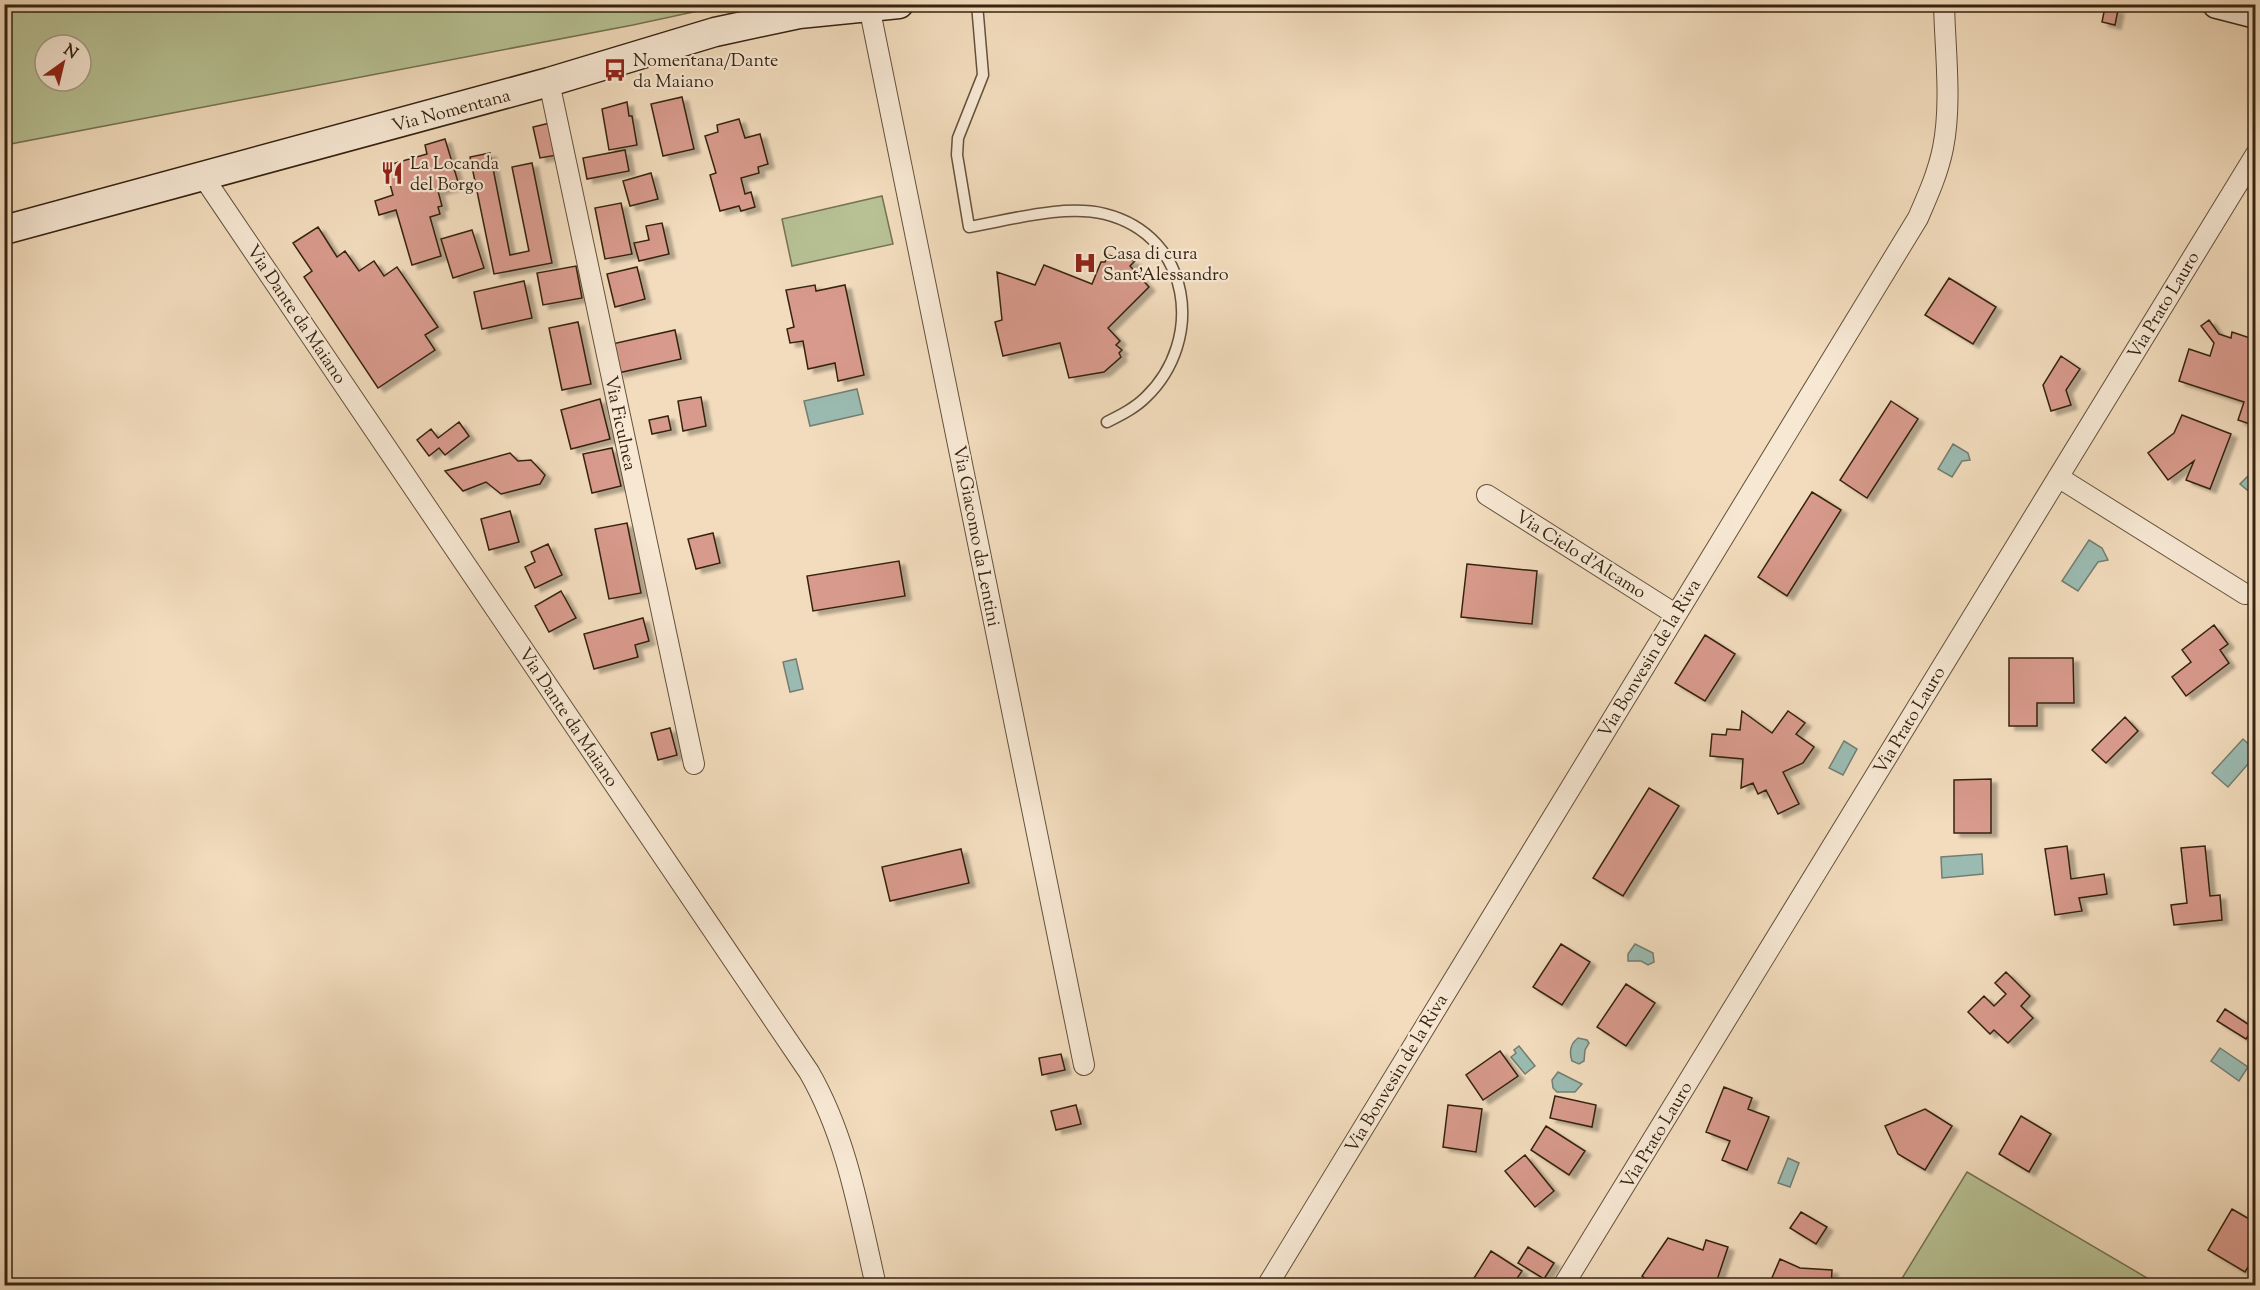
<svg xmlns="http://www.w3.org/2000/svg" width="2260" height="1290" viewBox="0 0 2260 1290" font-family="'Sorts Mill Goudy',serif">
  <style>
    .green { fill: #b7c194; stroke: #767252; stroke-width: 1.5; fill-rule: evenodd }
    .water { fill: #9bbbb2; stroke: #737e71; stroke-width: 1.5 }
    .building { fill: #d89a8c; stroke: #362310; stroke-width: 1.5; filter: url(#shadow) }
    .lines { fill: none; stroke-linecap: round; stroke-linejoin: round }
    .lane-casing { stroke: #65513b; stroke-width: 13 }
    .street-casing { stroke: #65513b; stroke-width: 22 }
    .secondary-casing { stroke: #362310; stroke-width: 31 }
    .lane { stroke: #f7e8d4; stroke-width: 10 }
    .street { stroke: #f7e8d4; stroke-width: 20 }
    .secondary { stroke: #f7e8d4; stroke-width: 28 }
    .labels { text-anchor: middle; stroke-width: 4.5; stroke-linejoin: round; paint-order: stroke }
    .poi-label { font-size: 18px; fill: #362310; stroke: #f7e8d4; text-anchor: start }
    .street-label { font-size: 18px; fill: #362310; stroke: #f7e8d4 }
  </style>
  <defs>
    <filter id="shadow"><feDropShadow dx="6" dy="4" stdDeviation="1.5" flood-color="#0004"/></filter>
  </defs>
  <rect width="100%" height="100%" fill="#f2dcbd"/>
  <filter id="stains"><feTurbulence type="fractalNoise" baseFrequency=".00333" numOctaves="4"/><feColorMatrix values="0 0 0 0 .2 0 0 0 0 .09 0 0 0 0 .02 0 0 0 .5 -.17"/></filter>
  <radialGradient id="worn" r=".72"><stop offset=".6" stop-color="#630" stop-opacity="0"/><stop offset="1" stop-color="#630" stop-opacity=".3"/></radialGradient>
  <!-- green -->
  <path class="green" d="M 5,4 L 726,4 L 726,5 L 633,25 L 5,145 ZM 45,45 L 81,45 L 81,81 L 45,81 Z
    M 882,196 L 893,244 L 792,266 L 782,219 Z
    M 1967,1172 L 2159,1285 L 1898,1285 Z"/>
  <!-- water -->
  <path class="water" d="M 857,389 L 863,414 L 810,426 L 804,401 Z
    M 1953,444 L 1968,453 L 1970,460 L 1962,461 L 1952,477 L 1938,469 Z
    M 2255,469 L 2255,493 L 2253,495 L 2240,484 Z
    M 2089,540 L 2102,548 L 2108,560 L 2098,562 L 2078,591 L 2062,581 Z
    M 796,659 L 803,689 L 790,692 L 783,662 Z
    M 2243,739 L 2255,750 L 2255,756 L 2228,787 L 2212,773 Z
    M 1844,741 L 1857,749 L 1843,775 L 1829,768 Z
    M 1982,854 L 1983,874 L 1942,878 L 1941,857 Z
    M 1635,944 L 1653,953 L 1654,962 L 1648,965 L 1641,961 L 1628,961 L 1628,954 Z
    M 1578,1038 L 1587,1040 L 1589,1043 L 1585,1050 L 1584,1061 L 1579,1064 L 1572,1061 C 1569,1052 1570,1044 1578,1038 Z
    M 1519,1046 L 1535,1066 L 1525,1074 L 1511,1057 L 1516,1053 L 1514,1050 Z
    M 2220,1048 L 2248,1067 L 2239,1081 L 2211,1061 Z
    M 1558,1072 L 1582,1084 L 1575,1092 L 1557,1092 L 1553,1088 L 1552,1080 Z
    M 1788,1158 L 1799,1163 L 1790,1187 L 1778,1183 Z"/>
  <!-- building -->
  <path class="building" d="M 2105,7 L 2118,10 L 2115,25 L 2102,22 Z
    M 682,97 L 694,149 L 663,156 L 651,104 Z
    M 627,102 L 629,116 L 632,116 L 637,145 L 609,150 L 602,109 Z
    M 739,119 L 745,138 L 760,134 L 768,164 L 758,167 L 759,173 L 741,178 L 745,194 L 751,192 L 755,207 L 741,211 L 739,206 L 720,211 L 710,175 L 716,173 L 705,136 L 718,132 L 717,125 Z
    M 550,123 L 557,155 L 540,158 L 533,127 Z
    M 445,139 L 459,185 L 438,191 L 442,206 L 438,207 L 440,214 L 430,217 L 441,256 L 412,265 L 396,210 L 379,215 L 375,201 L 393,195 L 385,166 L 427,154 L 425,145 Z
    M 625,150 L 629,171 L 587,179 L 583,158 Z
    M 490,153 L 510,255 L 529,251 L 512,167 L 532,163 L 552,263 L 494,274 L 470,157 Z
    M 651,173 L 658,199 L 630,206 L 623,181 Z
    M 621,203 L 632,254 L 605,259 L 595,208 Z
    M 662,223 L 669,254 L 639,261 L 634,243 L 649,240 L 646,226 Z
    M 318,227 L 337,257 L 345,251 L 359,271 L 374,261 L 384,276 L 397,267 L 438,327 L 425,335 L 435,350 L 378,388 L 304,277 L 312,271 L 293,243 Z
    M 472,230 L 484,268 L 453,278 L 441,239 Z
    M 1108,255 L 1135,261 L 1130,266 L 1149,287 L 1108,328 L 1120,341 L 1116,345 L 1122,350 L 1119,353 L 1121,357 L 1104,372 L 1069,378 L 1060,343 L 1003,356 L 995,322 L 1002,320 L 997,272 L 1035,285 L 1044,265 L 1092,284 L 1101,262 L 1105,262 Z
    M 576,266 L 582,298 L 543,305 L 537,273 Z
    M 637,267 L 645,299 L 615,307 L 607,274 Z
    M 1949,278 L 1996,307 L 1973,344 L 1925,315 Z
    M 524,281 L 532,318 L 482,329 L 474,292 Z
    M 815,285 L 816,291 L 845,285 L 864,375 L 838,381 L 835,363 L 808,369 L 803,341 L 790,343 L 787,329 L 794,327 L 786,290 Z
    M 2209,320 L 2219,334 L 2231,338 L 2232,332 L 2256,340 L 2256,426 L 2238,420 L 2244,402 L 2179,381 L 2189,349 L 2210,356 L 2214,343 L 2201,326 Z
    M 578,322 L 591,384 L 562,390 L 549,328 Z
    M 675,330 L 681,359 L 618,373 L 612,344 Z
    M 2061,356 L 2080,369 L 2066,390 L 2071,405 L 2051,411 L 2043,385 Z
    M 701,397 L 706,426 L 683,431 L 678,401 Z
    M 600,399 L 610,439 L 571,449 L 561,410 Z
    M 1891,401 L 1918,419 L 1867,498 L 1840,480 Z
    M 2182,415 L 2231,434 L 2210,489 L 2186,480 L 2194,461 L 2168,480 L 2148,453 L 2174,433 Z
    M 668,416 L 671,430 L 652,434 L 649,420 Z
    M 459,422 L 469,436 L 445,455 L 439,448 L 429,456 L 417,440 L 431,429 L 438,438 Z
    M 612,448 L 621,486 L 592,493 L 583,454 Z
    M 510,453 L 518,461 L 531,460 L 545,475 L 540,484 L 501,494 L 486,482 L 463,491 L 445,471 Z
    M 1812,492 L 1841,510 L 1787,596 L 1758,577 Z
    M 510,511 L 519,542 L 489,550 L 481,519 Z
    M 627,523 L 641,593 L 609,599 L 595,529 Z
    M 713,533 L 720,563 L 696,569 L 688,539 Z
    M 548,544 L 562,575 L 535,588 L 525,567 L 535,562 L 531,552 Z
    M 899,561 L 905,596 L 813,611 L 807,576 Z
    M 1467,564 L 1537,571 L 1532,624 L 1461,617 Z
    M 561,591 L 576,618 L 549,632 L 535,606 Z
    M 643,618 L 649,641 L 635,645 L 638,657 L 594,669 L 584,634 Z
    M 2214,625 L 2228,644 L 2220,650 L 2229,663 L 2186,696 L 2172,677 L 2191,662 L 2182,650 Z
    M 1705,635 L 1735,654 L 1705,701 L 1675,683 Z
    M 2009,658 L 2073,658 L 2074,703 L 2037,703 L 2037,726 L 2009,726 Z
    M 1742,711 L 1772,733 L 1788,711 L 1805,723 L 1796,734 L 1814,747 L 1803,763 L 1783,772 L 1799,804 L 1778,814 L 1766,790 L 1758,794 L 1753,783 L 1741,788 L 1743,759 L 1710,756 L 1712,734 L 1726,735 L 1727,729 L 1740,730 Z
    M 2125,717 L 2138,731 L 2106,763 L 2092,750 Z
    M 670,728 L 677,755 L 658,760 L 651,733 Z
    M 1991,779 L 1991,833 L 1954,833 L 1954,780 Z
    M 1649,788 L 1679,806 L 1623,896 L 1593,878 Z
    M 2067,846 L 2071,879 L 2104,874 L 2107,894 L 2079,898 L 2082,911 L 2055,915 L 2045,849 Z
    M 2205,846 L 2210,896 L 2220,895 L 2222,920 L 2174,925 L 2171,905 L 2187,903 L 2181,848 Z
    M 961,849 L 969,883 L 890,901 L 882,867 Z
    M 1561,944 L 1590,962 L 1562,1005 L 1533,987 Z
    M 2006,972 L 2030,996 L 2021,1006 L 2033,1018 L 2008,1043 L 1994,1030 L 1990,1034 L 1968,1012 L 1984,996 L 1994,1006 L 2006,994 L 1995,983 Z
    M 1626,984 L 1655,1003 L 1626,1046 L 1597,1027 Z
    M 2225,1009 L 2254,1028 L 2246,1039 L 2217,1021 Z
    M 1500,1051 L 1518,1076 L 1483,1100 L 1466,1075 Z
    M 1061,1054 L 1065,1070 L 1042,1075 L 1039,1058 Z
    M 1724,1087 L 1752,1098 L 1748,1109 L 1769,1117 L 1747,1170 L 1722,1160 L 1730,1141 L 1706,1132 Z
    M 1555,1096 L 1596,1105 L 1592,1127 L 1550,1118 Z
    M 1076,1105 L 1081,1124 L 1056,1130 L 1051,1111 Z
    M 1448,1105 L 1482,1109 L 1476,1152 L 1443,1147 Z
    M 1925,1109 L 1952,1126 L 1925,1170 L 1898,1154 L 1885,1126 Z
    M 2021,1116 L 2051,1134 L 2029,1172 L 1999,1154 Z
    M 1546,1126 L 1585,1151 L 1569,1175 L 1531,1150 Z
    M 1525,1155 L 1554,1191 L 1535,1207 L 1505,1171 Z
    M 2232,1209 L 2256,1223 L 2256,1254 L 2245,1272 L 2208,1250 Z
    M 1801,1212 L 1827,1227 L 1816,1244 L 1790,1228 Z
    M 1668,1238 L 1703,1250 L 1706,1240 L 1728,1247 L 1718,1277 L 1713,1286 L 1655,1286 L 1642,1276 Z
    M 1528,1247 L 1554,1263 L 1544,1279 L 1518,1263 Z
    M 1491,1251 L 1522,1271 L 1512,1286 L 1469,1286 Z
    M 1780,1259 L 1800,1268 L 1832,1270 L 1831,1286 L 1784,1286 L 1771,1280 Z"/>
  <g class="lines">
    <!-- lane casing -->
    <g class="lane-casing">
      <path id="lane" d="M 977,4 L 983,75 L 958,138 L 957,155 L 969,227 C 1010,220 1064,204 1105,214 C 1192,236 1205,340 1146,397 C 1135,408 1121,415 1107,422"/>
    </g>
    <!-- street casing -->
    <g class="street-casing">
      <path id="street" d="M 869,6 L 1084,1065
        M 549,82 L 694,764
        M 202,175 L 809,1072 C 847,1138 859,1212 876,1286
        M 2058,477 L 2245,594
        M 1487,495 L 1675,614
        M 1267,1286 L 1918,218 C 1928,195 1938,173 1943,148 C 1952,103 1945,50 1944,4
        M 1563,1286 L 2256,154"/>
    </g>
    <!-- secondary casing -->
    <g class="secondary-casing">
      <path id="secondary" d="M 2217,4 L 2256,14
        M 4,230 L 549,82 L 715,32 L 799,14 L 899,4"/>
    </g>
    <!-- lane -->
    <use href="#lane" class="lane"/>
    <!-- street -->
    <use href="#street" class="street"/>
    <!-- secondary -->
    <use href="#secondary" class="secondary"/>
  </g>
  <!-- icons -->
  <defs>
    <g id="bus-bare" transform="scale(1.8)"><path d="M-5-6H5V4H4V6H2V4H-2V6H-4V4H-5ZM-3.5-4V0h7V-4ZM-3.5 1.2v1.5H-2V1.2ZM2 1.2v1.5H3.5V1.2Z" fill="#8f2418" stroke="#f7e8d4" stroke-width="2.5" paint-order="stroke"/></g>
    <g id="restaurant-bare" transform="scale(1.8)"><path d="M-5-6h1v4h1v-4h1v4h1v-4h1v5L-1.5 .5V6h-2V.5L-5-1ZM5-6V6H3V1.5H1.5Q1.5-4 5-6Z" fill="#8f2418" stroke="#f7e8d4" stroke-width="2.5" paint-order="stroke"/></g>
    <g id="hospital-bare" transform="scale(1.8)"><path d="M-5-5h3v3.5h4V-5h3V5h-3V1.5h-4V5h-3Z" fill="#8f2418" stroke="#f7e8d4" stroke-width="2.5" paint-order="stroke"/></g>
  </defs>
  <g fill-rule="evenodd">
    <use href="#bus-bare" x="615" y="70"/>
    <use href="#restaurant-bare" x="392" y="173"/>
    <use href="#hospital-bare" x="1085" y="263"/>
  </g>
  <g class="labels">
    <!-- poi labels -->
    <g class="poi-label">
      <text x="633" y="66">Nomentana/Dante<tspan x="633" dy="21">da Maiano</tspan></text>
      <text x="410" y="169">La Locanda<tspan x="410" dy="21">del Borgo</tspan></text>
      <text x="1103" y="259">Casa di cura<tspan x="1103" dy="21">Sant'Alessandro</tspan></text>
    </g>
    <!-- street labels -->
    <g class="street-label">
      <text transform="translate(451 110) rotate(-15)" y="6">Via Nomentana</text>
      <text transform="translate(2163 305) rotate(-59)" y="6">Via Prato Lauro</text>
      <text transform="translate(297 314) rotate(56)" y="6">Via Dante da Maiano</text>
      <text transform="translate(621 423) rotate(78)" y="6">Via Ficulnea</text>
      <text transform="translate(977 536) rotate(79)" y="6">Via Giacomo da Lentini</text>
      <text transform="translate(1581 554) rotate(32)" y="6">Via Cielo d'Alcamo</text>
      <text transform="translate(1649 658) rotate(-59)" y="6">Via Bonvesin de la Riva</text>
      <text transform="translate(569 717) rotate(56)" y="6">Via Dante da Maiano</text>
      <text transform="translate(1909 720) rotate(-59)" y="6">Via Prato Lauro</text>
      <text transform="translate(1396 1073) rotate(-59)" y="6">Via Bonvesin de la Riva</text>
      <text transform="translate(1656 1135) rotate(-59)" y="6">Via Prato Lauro</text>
    </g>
  </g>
  <!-- margin -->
  <rect width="2260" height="1290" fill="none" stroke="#f2dcbd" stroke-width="24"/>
  <rect x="6" y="6" width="2248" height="1278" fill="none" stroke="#362310" stroke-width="3"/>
  <rect x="12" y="12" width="2236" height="1266" fill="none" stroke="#362310" stroke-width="1.5"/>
  <!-- north arrow -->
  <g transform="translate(63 63) rotate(34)"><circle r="28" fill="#f7e8d4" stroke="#aa9986" stroke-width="1.5"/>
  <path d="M0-4.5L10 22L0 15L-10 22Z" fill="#8f2418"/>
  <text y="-9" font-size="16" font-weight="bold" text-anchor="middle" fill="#362310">N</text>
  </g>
  <rect width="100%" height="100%" filter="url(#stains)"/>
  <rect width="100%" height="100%" fill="url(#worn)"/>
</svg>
